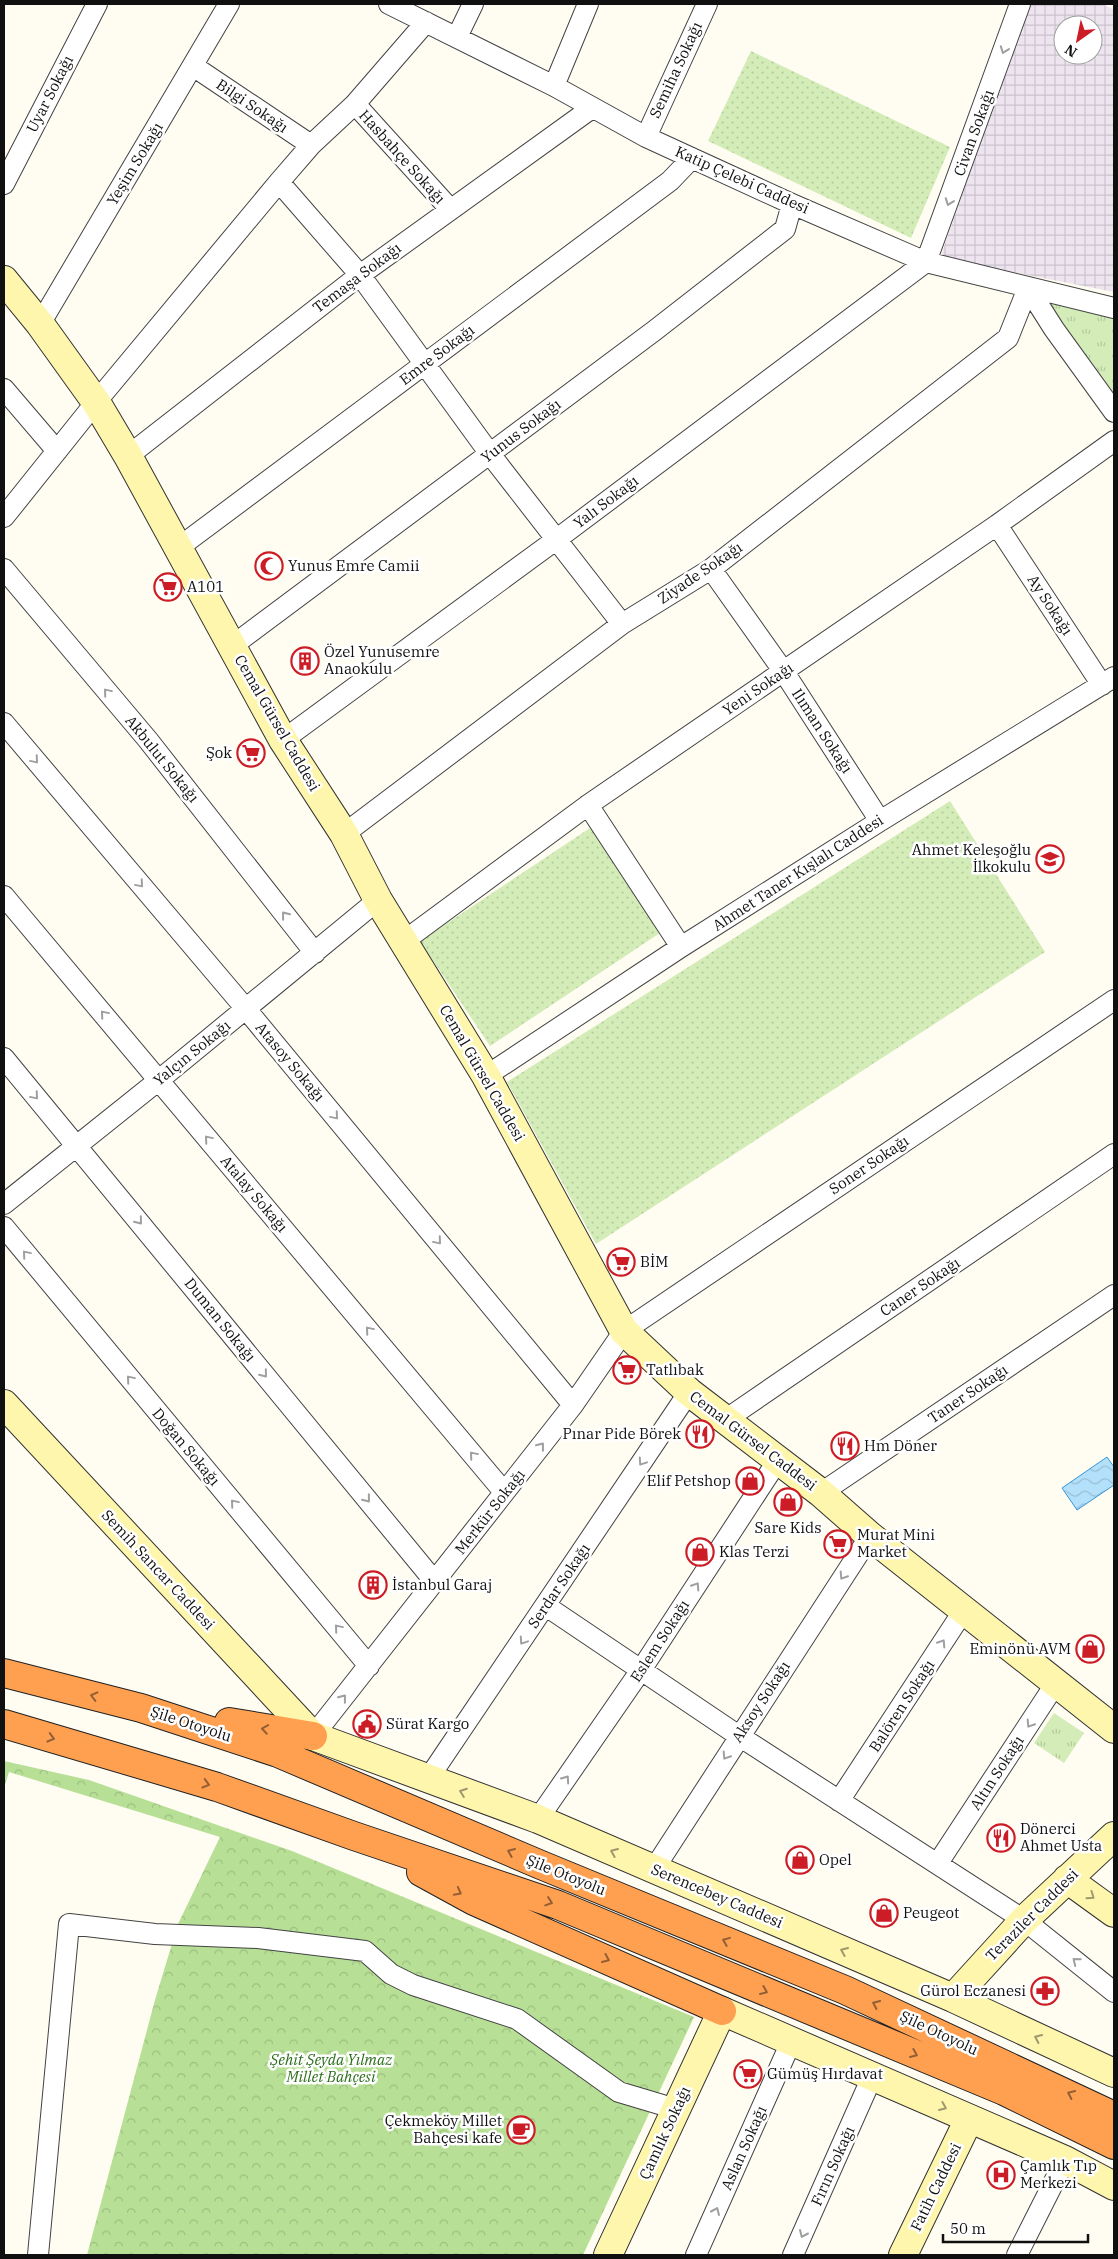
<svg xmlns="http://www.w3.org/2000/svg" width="1118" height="2259" viewBox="0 0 1118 2259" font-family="'IBM Plex Serif',serif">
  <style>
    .industrial { fill: url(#industrial-grid); fill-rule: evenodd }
    .grass { fill: url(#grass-dots) }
    .forest { fill: url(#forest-crowns) }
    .park { fill: url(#park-tufts) }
    .water { fill: url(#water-waves); stroke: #3497d8 }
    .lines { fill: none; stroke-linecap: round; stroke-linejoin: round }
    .street-casing { stroke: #434343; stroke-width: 22 }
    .secondary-casing { stroke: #323232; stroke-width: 30 }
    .highway-casing { stroke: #212121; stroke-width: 30 }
    .street { stroke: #fff; stroke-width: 20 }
    .secondary { stroke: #fff6ad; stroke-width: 28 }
    .highway { stroke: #ffa051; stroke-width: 28 }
    .oneway { stroke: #9f9f9f }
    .oneway2 { stroke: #935f34 }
    .oneway3 { stroke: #9f9a6e }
    .labels { text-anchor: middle; stroke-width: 5; stroke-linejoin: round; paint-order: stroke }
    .street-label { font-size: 15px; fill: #101010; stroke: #fff }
    .poi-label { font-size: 15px; fill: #101010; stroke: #fff; text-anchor: start }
    .park-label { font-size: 15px; font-style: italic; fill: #2b6e1a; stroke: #fff }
  </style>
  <defs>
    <pattern id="industrial-grid" width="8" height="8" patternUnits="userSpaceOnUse" patternTransform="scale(1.25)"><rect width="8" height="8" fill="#ede4ef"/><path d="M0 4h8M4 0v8" fill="none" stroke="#cac3cc"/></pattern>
    <pattern id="grass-dots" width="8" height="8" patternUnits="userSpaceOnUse" patternTransform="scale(1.25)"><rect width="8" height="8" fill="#d4edb8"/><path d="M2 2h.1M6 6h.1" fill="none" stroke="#b5ca9d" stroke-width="1.8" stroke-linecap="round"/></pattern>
    <pattern id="forest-crowns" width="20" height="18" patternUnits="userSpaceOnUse" patternTransform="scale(1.25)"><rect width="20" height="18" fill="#b7e096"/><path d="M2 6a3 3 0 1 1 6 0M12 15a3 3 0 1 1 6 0" fill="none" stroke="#9cbf80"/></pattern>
    <pattern id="park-tufts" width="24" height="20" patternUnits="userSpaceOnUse" patternTransform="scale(1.25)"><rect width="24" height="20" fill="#d4edb8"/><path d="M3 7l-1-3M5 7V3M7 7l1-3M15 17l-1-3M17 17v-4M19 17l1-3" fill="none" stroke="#b5ca9d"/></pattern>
    <pattern id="water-waves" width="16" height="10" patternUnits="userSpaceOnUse" patternTransform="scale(1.25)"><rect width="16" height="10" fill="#b3e0fb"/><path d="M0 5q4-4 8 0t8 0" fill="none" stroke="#99bfd6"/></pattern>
  </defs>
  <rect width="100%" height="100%" fill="#fffcf2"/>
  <!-- industrial -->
  <path class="industrial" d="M 1029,4 L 1103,4 L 1114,10 L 1114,292 L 940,258 ZM 1063,25 L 1093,25 L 1093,55 L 1063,55 Z"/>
  <!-- grass -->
  <path class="grass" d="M 751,51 L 950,147 L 911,238 L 708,141 Z
    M 950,801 L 1045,952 L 596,1244 L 507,1082 Z
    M 596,824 L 666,929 L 490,1046 L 420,941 Z"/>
  <!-- forest -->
  <path class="forest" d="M 4,1761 L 89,1780 L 292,1851 L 694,2017 L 583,2255 L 87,2255 L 155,2000 L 178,1924 L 220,1837 L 9,1772 L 4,1788 Z"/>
  <!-- park -->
  <path class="park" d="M 1040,299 L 1114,313 L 1114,404 Z
    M 1054,1713 L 1084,1733 L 1064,1763 L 1034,1743 Z"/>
  <!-- water -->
  <path class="water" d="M 1107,1457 L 1114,1467 L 1114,1485 L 1077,1510 L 1062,1488 Z"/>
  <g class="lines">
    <!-- street casing -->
    <g class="street-casing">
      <path id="street" d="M 389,4 L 554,86 L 646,137 L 792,204 L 926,262 L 1114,308
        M 457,37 L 473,4
        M 193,66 L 311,145
        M 554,86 L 588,4
        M 355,104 L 450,209
        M 646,137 L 707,4
        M 279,182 L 360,275 L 490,454 L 622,624
        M 4,184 L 97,4
        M 1028,288 L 1054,329 L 1114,412
        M 40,324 L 229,4
        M 4,389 L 57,451
        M 128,456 L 360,275 L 592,108
        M 4,517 L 96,402 L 279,182 L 311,145 L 355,104 L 426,22
        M 997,525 L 1102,685
        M 178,548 L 670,181 L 692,158
        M 4,569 L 148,740 L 315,953
        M 711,569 L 784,672 L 880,821
        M 232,646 L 654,331 L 785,229 L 792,204
        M 4,723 L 246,1009 L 573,1405
        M 283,740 L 557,539 L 926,262 L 1020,4
        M 588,805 L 681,947
        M 344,834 L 622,624 L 711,569 L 1008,338 L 1028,288
        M 4,896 L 504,1492
        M 404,941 L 588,805 L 997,525 L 1114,441
        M 4,1058 L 435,1582
        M 486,1076 L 681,947 L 880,821 L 1114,677
        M 4,1204 L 159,1080 L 378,900
        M 4,1227 L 369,1666
        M 725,1420 L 1114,1154
        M 821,1493 L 1114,1295
        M 546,1606 L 739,1736 L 1024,1920 L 1114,1992
        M 313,1736 L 573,1405 L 624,1331 L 1114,1000
        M 428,1779 L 689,1392
        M 839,1801 L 964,1610
        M 538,1819 L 641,1670 L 778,1460
        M 938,1863 L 1056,1683
        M 654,1869 L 870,1536
        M 38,2255 L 69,1924 L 155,1934 L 258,1938 L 365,1951 L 391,1974 L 413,1985 L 517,2019 L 619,2092 L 676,2109
        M 696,2255 L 791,2042
        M 793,2255 L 872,2077
        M 1017,2255 L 1065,2160"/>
    </g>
    <!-- secondary casing -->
    <g class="secondary-casing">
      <path id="secondary" d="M 4,280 L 40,324 L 96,402 L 128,456 L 283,740 L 344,834 L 378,900 L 486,1076 L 624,1331 L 689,1392 L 821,1493 L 870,1536 L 1114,1729
        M 4,1404 L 313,1736 L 538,1819 L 953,1998 L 1114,2073
        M 1067,1879 L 1114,1913
        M 953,1998 L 1024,1920 L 1114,1836
        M 608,2255 L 722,2011 L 1065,2160 L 1114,2186
        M 903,2255 L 969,2119"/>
    </g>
    <!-- highway casing -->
    <g class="highway-casing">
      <path id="highway" d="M 4,1673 L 141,1708 L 278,1753 L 541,1865 L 845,1990 L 1114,2116
        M 229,1722 L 313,1736
        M 4,1724 L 217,1787 L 354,1836 L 558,1905 L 1004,2091 L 1114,2145
        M 421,1872 L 474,1901 L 722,2011"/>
    </g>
    <!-- street -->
    <use href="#street" class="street"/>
    <!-- secondary -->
    <use href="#secondary" class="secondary"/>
    <!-- highway -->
    <use href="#highway" class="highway"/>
  </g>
  <!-- one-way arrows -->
  <defs><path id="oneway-chevron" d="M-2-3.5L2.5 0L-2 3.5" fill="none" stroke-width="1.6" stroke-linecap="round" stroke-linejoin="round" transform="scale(1.25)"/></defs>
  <g class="oneway">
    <use href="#oneway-chevron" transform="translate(1004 50) rotate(110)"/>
    <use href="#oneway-chevron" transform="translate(949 202) rotate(110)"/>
    <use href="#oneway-chevron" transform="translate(107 692) rotate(-130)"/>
    <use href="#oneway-chevron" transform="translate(35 760) rotate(50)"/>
    <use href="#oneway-chevron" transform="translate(140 884) rotate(50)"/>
    <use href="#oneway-chevron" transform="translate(285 915) rotate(-128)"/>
    <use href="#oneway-chevron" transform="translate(104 1014) rotate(-130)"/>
    <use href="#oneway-chevron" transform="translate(35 1096) rotate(50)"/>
    <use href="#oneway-chevron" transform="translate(335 1116) rotate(50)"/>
    <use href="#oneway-chevron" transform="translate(208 1139) rotate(-130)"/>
    <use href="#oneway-chevron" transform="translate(139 1221) rotate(51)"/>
    <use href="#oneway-chevron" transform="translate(438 1241) rotate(50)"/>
    <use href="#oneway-chevron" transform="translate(26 1254) rotate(-130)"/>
    <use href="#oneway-chevron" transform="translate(369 1330) rotate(-130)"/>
    <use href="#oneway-chevron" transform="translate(264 1374) rotate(51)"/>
    <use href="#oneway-chevron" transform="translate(130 1379) rotate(-130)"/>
    <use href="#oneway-chevron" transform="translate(541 1446) rotate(-52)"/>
    <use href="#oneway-chevron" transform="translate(473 1455) rotate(-130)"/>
    <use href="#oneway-chevron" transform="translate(642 1462) rotate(124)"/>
    <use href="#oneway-chevron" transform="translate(367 1499) rotate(51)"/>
    <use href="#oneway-chevron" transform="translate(234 1503) rotate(-130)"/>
    <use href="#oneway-chevron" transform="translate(843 1576) rotate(123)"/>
    <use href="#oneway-chevron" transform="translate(696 1586) rotate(-57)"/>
    <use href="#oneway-chevron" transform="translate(338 1628) rotate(-130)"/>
    <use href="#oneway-chevron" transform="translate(523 1641) rotate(124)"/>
    <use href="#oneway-chevron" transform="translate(942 1643) rotate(-57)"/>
    <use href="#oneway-chevron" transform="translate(343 1698) rotate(-52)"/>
    <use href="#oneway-chevron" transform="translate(1030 1724) rotate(123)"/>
    <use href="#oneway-chevron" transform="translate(726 1756) rotate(123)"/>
    <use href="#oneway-chevron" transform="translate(566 1779) rotate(-55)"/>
    <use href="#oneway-chevron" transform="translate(1076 1961) rotate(-141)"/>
    <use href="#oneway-chevron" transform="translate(716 2211) rotate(-66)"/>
    <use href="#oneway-chevron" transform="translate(803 2234) rotate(114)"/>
  </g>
  <g class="oneway2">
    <use href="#oneway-chevron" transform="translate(94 1696) rotate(-166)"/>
    <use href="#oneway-chevron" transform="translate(265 1729) rotate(-171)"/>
    <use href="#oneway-chevron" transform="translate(51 1738) rotate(16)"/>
    <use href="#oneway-chevron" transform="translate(206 1784) rotate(16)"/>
    <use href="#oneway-chevron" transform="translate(511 1852) rotate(-157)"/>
    <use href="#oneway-chevron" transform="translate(458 1892) rotate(28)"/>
    <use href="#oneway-chevron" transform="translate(549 1902) rotate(19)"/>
    <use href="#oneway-chevron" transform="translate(726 1941) rotate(-158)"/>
    <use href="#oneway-chevron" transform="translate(606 1959) rotate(24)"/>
    <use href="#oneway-chevron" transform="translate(764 1991) rotate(23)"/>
    <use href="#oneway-chevron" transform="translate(876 2004) rotate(-155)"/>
    <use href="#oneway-chevron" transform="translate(914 2054) rotate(23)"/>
    <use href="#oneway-chevron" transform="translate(1071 2094) rotate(-155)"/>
  </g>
  <g class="oneway3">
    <use href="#oneway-chevron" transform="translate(463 1792) rotate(-160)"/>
    <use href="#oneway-chevron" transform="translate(614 1852) rotate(-157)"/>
    <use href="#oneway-chevron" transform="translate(1091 1896) rotate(35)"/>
    <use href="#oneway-chevron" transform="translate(844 1951) rotate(-157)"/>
    <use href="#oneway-chevron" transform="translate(1038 2038) rotate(-155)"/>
    <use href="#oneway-chevron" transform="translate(943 2107) rotate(23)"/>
  </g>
  <!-- icons -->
  <defs>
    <g id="mosque-ring" transform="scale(1.4375)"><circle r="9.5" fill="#fff" stroke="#cc1c25" stroke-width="1.5"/><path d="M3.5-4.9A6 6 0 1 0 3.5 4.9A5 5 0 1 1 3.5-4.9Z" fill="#cc1c25"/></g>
    <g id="supermarket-ring" transform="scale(1.4375)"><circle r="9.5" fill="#fff" stroke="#cc1c25" stroke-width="1.5"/><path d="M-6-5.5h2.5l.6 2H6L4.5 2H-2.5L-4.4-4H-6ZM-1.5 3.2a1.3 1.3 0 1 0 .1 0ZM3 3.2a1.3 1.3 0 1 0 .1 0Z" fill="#cc1c25"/></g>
    <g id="building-ring" transform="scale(1.4375)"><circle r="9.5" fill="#fff" stroke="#cc1c25" stroke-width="1.5"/><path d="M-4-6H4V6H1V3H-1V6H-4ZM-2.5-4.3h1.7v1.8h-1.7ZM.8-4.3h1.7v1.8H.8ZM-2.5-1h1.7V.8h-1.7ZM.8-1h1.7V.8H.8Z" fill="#cc1c25"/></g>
    <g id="school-ring" transform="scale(1.4375)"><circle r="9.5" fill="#fff" stroke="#cc1c25" stroke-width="1.5"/><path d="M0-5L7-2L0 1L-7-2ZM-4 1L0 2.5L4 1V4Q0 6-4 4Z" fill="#cc1c25"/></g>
    <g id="restaurant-ring" transform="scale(1.4375)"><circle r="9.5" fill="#fff" stroke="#cc1c25" stroke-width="1.5"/><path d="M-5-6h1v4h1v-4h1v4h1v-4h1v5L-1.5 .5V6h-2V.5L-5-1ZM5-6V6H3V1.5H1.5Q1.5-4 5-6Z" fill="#cc1c25"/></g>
    <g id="shop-ring" transform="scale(1.4375)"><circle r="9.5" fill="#fff" stroke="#cc1c25" stroke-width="1.5"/><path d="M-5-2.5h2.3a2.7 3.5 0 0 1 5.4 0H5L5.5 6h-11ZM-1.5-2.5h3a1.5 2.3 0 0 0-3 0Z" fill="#cc1c25"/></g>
    <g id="civic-ring" transform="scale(1.4375)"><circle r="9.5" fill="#fff" stroke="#cc1c25" stroke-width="1.5"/><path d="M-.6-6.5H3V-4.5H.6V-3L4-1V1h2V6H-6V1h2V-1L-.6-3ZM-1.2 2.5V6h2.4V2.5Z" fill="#cc1c25"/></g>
    <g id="pharmacy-ring" transform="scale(1.4375)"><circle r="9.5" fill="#fff" stroke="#cc1c25" stroke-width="1.5"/><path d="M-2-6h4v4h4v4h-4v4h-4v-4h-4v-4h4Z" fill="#cc1c25"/></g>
    <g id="cafe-ring" transform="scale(1.4375)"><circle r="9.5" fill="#fff" stroke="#cc1c25" stroke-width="1.5"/><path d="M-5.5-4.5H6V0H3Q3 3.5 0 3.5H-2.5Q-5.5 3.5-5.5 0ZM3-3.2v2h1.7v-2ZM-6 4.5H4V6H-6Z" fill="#cc1c25"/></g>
    <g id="hospital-ring" transform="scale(1.4375)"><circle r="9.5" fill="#fff" stroke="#cc1c25" stroke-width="1.5"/><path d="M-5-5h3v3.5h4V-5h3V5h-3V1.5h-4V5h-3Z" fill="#cc1c25"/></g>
  </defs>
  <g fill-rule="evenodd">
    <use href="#mosque-ring" x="269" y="566"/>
    <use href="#supermarket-ring" x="168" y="587"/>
    <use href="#building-ring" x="305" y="661"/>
    <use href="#supermarket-ring" x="251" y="753"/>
    <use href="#school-ring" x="1050" y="859"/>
    <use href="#supermarket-ring" x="621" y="1262"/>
    <use href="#supermarket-ring" x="627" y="1370"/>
    <use href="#restaurant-ring" x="700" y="1434"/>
    <use href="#restaurant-ring" x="845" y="1446"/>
    <use href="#shop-ring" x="750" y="1481"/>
    <use href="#shop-ring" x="788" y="1502"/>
    <use href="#supermarket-ring" x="838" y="1544"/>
    <use href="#shop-ring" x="700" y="1552"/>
    <use href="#building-ring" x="373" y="1585"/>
    <use href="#shop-ring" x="1090" y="1649"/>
    <use href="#civic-ring" x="367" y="1724"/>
    <use href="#restaurant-ring" x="1001" y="1838"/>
    <use href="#shop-ring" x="800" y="1860"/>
    <use href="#shop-ring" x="884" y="1913"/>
    <use href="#pharmacy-ring" x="1045" y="1991"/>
    <use href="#supermarket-ring" x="748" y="2074"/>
    <use href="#cafe-ring" x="521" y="2130"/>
    <use href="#hospital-ring" x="1001" y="2175"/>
  </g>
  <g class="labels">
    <!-- street labels -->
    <g class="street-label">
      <text transform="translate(676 70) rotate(-65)" y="5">Semiha Sokağı</text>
      <text transform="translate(50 94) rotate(-63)" y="5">Uyar Sokağı</text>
      <text transform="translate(252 106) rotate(34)" y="5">Bilgi Sokağı</text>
      <text transform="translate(974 133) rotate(-70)" y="5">Civan Sokağı</text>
      <text transform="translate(402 157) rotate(48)" y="5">Hasbahçe Sokağı</text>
      <text transform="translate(135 164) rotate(-59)" y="5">Yeşim Sokağı</text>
      <text transform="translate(742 180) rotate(24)" y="5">Katip Çelebi Caddesi</text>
      <text transform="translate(357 278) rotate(-37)" y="5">Temaşa Sokağı</text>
      <text transform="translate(437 355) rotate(-37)" y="5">Emre Sokağı</text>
      <text transform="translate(521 431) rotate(-37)" y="5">Yunus Sokağı</text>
      <text transform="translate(606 502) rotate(-37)" y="5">Yalı Sokağı</text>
      <text transform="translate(700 573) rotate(-34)" y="5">Ziyade Sokağı</text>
      <text transform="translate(1050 605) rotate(57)" y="5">Ay Sokağı</text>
      <text transform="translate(758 689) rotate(-34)" y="5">Yeni Sokağı</text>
      <text transform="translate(277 723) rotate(60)" y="5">Cemal Gürsel Caddesi</text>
      <text transform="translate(822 731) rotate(57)" y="5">Ilıman Sokağı</text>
      <text transform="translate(162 759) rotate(51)" y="5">Akbulut Sokağı</text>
      <text transform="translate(798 873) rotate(-33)" y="5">Ahmet Taner Kışlalı Caddesi</text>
      <text transform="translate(192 1053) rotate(-39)" y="5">Yalçın Sokağı</text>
      <text transform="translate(290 1062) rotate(50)" y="5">Atasoy Sokağı</text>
      <text transform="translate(482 1073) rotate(60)" y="5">Cemal Gürsel Caddesi</text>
      <text transform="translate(869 1165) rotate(-34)" y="5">Soner Sokağı</text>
      <text transform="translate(254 1194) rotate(50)" y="5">Atalay Sokağı</text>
      <text transform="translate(920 1287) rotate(-34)" y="5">Caner Sokağı</text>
      <text transform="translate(220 1320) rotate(51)" y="5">Duman Sokağı</text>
      <text transform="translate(968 1394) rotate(-34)" y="5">Taner Sokağı</text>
      <text transform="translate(753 1441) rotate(37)" y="5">Cemal Gürsel Caddesi</text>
      <text transform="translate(186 1447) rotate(50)" y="5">Doğan Sokağı</text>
      <text transform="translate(490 1512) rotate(-52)" y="5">Merkür Sokağı</text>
      <text transform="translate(158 1570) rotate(47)" y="5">Semih Sancar Caddesi</text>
      <text transform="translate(559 1586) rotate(-56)" y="5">Serdar Sokağı</text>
      <text transform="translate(660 1641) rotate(-57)" y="5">Eslem Sokağı</text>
      <text transform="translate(761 1702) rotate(-57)" y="5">Aksoy Sokağı</text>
      <text transform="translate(902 1706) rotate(-57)" y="5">Balören Sokağı</text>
      <text transform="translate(191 1724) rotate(18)" y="5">Şile Otoyolu</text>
      <text transform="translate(997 1773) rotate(-57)" y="5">Altın Sokağı</text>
      <text transform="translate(566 1875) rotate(22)" y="5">Şile Otoyolu</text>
      <text transform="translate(717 1896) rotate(23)" y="5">Serencebey Caddesi</text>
      <text transform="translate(1032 1915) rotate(-45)" y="5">Teraziler Caddesi</text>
      <text transform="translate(939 2033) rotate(25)" y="5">Şile Otoyolu</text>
      <text transform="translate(665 2133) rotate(-65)" y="5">Çamlık Sokağı</text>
      <text transform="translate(744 2148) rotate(-66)" y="5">Aslan Sokağı</text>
      <text transform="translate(833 2166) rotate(-66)" y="5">Fırın Sokağı</text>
      <text transform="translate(936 2187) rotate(-64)" y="5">Fatih Caddesi</text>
    </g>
    <!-- poi labels -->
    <g class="poi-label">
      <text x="288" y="571">Yunus Emre Camii</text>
      <text x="187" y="592">A101</text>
      <text x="324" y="657">Özel Yunusemre<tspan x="324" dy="17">Anaokulu</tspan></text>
      <text x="232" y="758" text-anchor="end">Şok</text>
      <text x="1031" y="855" text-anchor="end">Ahmet Keleşoğlu<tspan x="1031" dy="17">İlkokulu</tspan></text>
      <text x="640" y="1267">BİM</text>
      <text x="646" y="1375">Tatlıbak</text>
      <text x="681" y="1439" text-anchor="end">Pınar Pide Börek</text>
      <text x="864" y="1451">Hm Döner</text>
      <text x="731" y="1486" text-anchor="end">Elif Petshop</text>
      <text x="788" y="1533" text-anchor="middle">Sare Kids</text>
      <text x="857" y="1540">Murat Mini<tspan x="857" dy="17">Market</tspan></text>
      <text x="719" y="1557">Klas Terzi</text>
      <text x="392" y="1590">İstanbul Garaj</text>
      <text x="1071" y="1654" text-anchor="end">Eminönü AVM</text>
      <text x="386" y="1729">Sürat Kargo</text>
      <text x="1020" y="1834">Dönerci<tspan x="1020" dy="17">Ahmet Usta</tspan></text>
      <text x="819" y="1865">Opel</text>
      <text x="903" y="1918">Peugeot</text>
      <text x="1026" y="1996" text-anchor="end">Gürol Eczanesi</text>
      <text x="767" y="2079">Gümüş Hırdavat</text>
      <text x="502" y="2126" text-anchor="end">Çekmeköy Millet<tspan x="502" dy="17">Bahçesi kafe</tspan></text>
      <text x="1020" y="2171">Çamlık Tıp<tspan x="1020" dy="17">Merkezi</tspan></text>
    </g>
    <!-- park labels -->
    <g class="park-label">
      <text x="331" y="2065">Şehit Şeyda Yılmaz<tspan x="331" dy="17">Millet Bahçesi</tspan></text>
    </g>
  </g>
  <!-- border -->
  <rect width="1118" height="2259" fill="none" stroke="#101010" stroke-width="10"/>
  <!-- north arrow -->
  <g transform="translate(1078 40) rotate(213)"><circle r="24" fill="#ffffff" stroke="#9f9f9f"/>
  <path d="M0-4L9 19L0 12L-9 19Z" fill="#cc1c25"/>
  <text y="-8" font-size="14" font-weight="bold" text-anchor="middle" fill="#101010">N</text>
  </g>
  <!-- scale -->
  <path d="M943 2234v8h145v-8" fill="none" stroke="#101010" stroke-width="2.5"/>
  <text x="950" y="2234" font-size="15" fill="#101010" stroke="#ffffff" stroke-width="4" paint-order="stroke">50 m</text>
</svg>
